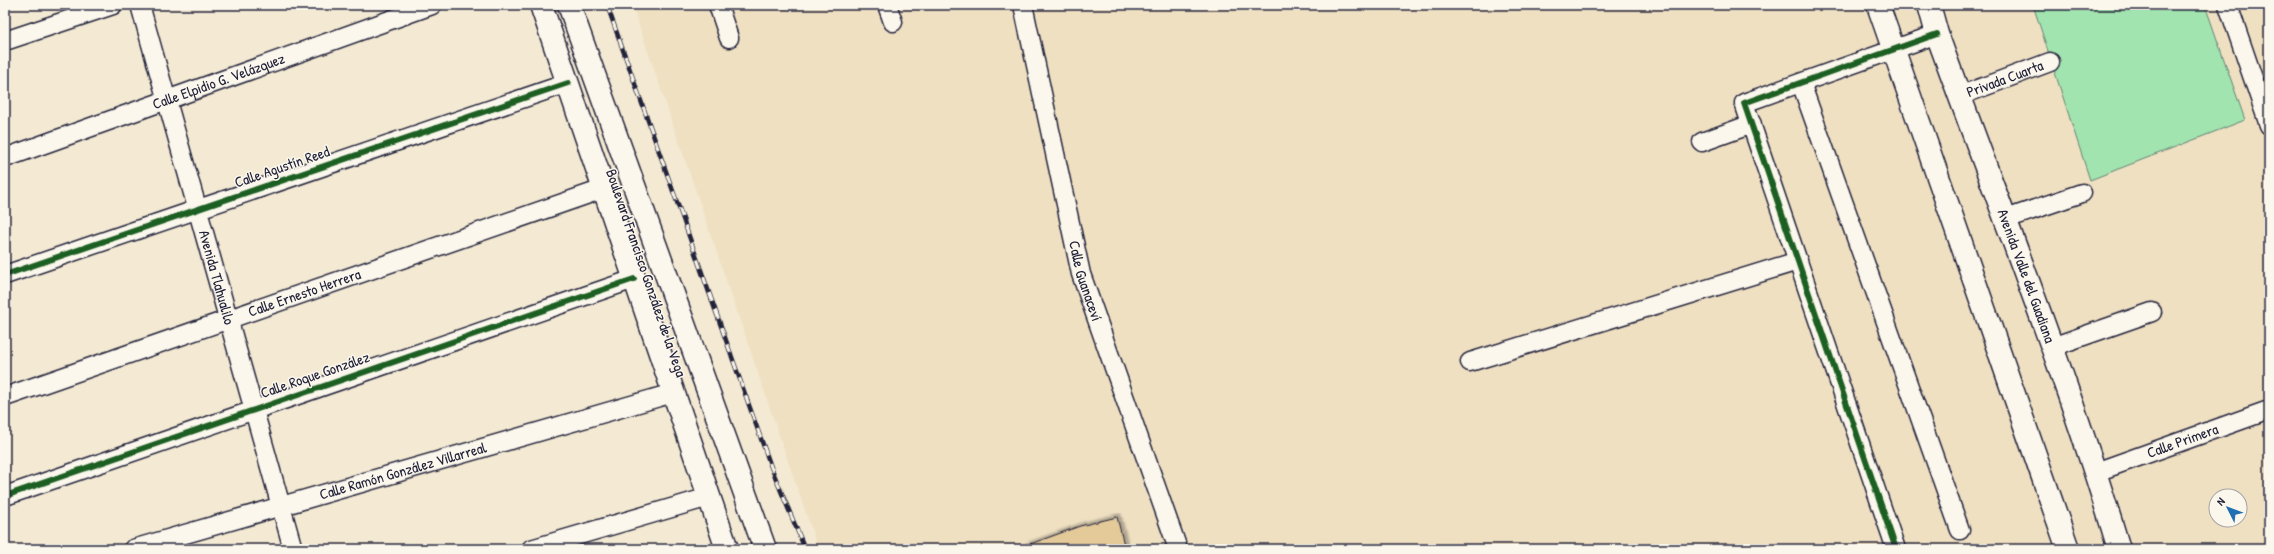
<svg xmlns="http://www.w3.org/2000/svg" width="2274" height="554" viewBox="0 0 2274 554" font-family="'Patrick Hand',sans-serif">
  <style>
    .built { fill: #efe0c2; fill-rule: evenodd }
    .green { fill: #a2e4af; stroke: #628375 }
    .building { fill: #e4ca99; stroke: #22223b; filter: url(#shadow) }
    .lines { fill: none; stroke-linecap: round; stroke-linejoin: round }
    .minor-casing { stroke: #22223b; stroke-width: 21 }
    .major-casing { stroke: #22223b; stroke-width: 25 }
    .minor { stroke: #fbf7ec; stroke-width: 18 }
    .major { stroke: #fbf7ec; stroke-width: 22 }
    .rail-casing { stroke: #22223b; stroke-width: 4.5 }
    .rail { stroke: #fbf7ec; stroke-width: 3; stroke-dasharray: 9; stroke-linecap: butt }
    .cycleway-casing { stroke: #fbf7ec; stroke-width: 8 }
    .cycleway { stroke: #1b5e20; stroke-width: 6 }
    .labels { text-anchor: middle; stroke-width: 3; stroke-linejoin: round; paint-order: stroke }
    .street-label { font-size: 15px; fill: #22223b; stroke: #fbf7ec }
  </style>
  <defs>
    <filter id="shadow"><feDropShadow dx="3.5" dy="-3.5" stdDeviation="1" flood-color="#0004"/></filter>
  </defs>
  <rect width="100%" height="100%" fill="#f4ead3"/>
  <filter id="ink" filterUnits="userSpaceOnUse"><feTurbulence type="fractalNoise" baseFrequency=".025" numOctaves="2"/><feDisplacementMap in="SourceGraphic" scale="8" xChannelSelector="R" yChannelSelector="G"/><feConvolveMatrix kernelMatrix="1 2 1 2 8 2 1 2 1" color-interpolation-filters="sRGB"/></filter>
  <g filter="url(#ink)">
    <!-- built -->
    <path class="built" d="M 632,5 L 2269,5 L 2269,549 L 818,549 ZM 2216,496 L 2240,496 L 2240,520 L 2216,520 Z"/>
    <!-- green -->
    <path class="green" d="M 2033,5 L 2205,5 L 2245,120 L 2090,180 Z"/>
    <!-- building -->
    <path class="building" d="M 1117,517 L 1125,549 L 1023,549 L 1022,547 L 1080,526 Z"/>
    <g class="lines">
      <!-- minor casing -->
      <g class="minor-casing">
        <g id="minor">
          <path id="s1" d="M 140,5 L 293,549"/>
          <path d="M 718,5 L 729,38"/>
          <path d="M 887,5 L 893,22"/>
          <path id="s2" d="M 1023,5 L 1081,274 L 1178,549"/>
          <path d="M 2228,5 L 2269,125"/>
          <path d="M 5,41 L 113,5"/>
          <path d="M 1801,83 L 1960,530"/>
          <path id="s3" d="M 1959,96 L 2050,62"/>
          <path d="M 1702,142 L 1752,124"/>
          <path id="s4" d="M 5,158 L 432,5"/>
          <path d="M 2006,219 L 2082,193"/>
          <path d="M 5,275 L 568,83"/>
          <path d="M 2052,347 L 2152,312"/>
          <path d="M 1470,362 L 1798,261"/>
          <path id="s5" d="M 5,397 L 603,189"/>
          <path id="s6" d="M 2096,472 L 2269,410"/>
          <path d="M 5,496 L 634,279"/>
          <path id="s7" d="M 133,549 L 673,393"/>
          <path d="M 531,549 L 709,497"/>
          <path d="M 1896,549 L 1744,103 L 1937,34"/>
        </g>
      </g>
      <!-- major casing -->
      <g class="major-casing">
        <g id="major">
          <path d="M 541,5 L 727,549"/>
          <path d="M 569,5 L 765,549"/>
          <path d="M 1878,5 L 2068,549"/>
          <path id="s8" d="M 1929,5 L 1937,34 C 1999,206 2067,375 2119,549"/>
        </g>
      </g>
      <!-- minor -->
      <use href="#minor" class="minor"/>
      <!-- major -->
      <use href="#major" class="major"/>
      <!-- rail casing -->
      <g class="rail-casing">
        <path id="rail" d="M 607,5 L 771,467 L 805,549"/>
      </g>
      <!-- rail -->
      <use href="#rail" class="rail"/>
      <!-- cycleway casing -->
      <g class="cycleway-casing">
        <path id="cycleway" d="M 5,275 L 568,83
          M 5,496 L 634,279
          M 1896,549 L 1744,103 L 1937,34"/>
      </g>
      <!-- cycleway -->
      <use href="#cycleway" class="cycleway"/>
    </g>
  </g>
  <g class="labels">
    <!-- street labels -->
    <g class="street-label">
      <text dy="5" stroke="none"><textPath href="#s3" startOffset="49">Privada Cuarta</textPath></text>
      <text dy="5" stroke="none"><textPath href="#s4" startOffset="227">Calle Elpidio G. Velázquez</textPath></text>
      <text transform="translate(282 167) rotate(-19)" y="5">Calle Agustín Reed</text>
      <text transform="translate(646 273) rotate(71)" y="5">Boulevard Francisco González de la Vega</text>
      <text dy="5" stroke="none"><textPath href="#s8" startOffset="288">Avenida Valle del Guadiana</textPath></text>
      <text dy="5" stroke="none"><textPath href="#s1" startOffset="283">Avenida Tlahualilo</textPath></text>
      <text dy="5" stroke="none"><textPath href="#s2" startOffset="283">Calle Guanaceví</textPath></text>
      <text dy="5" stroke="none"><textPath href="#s5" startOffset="317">Calle Ernesto Herrera</textPath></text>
      <text transform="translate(315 375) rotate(-19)" y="5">Calle Roque González</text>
      <text dy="5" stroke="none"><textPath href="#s6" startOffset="92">Calle Primera</textPath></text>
      <text dy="5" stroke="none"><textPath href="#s7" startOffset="281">Calle Ramón González Villarreal</textPath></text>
    </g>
  </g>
  <!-- margin -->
  <rect width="2274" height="554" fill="none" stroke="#fbf7ec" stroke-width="20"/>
  <rect x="10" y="10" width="2254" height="534" fill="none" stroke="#22223b" stroke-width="1.5" filter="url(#ink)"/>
  <!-- north arrow -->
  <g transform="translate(2228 508) rotate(312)"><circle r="19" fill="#fbf7ec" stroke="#a4a2a5"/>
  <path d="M0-3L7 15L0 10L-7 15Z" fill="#1f6fb2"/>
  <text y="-6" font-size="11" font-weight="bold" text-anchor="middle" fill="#22223b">N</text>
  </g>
</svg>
